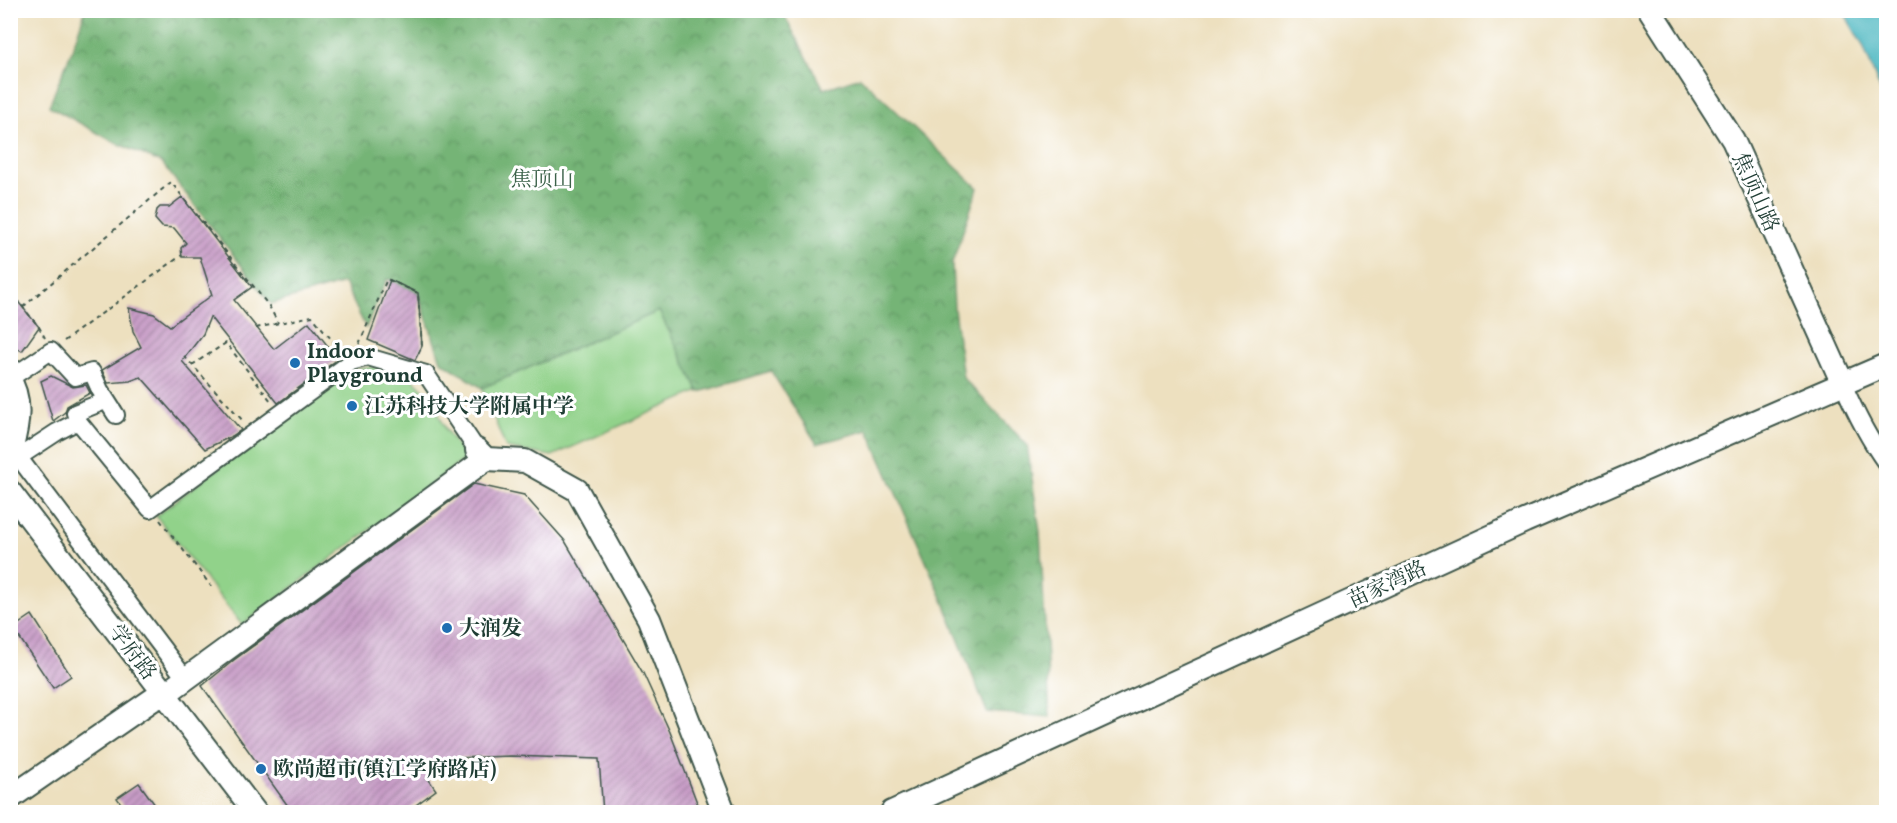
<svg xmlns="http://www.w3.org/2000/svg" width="1897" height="823" viewBox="0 0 1897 823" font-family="Vollkorn,'Noto Serif SC',serif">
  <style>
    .green { fill: #91d28a; stroke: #58885f; stroke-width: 1.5 }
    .forest { fill: url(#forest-crowns); stroke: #4a7855; stroke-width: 1.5 }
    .water { fill: #46b5bf; stroke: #32797a; stroke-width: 1.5 }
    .building { fill: url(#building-hatch) }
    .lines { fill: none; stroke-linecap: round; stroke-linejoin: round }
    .street-casing { stroke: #3e5549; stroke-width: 20 }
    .secondary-casing { stroke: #3e5549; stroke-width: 26 }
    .path { stroke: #3e5549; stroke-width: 2; stroke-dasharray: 4.5 4.5; stroke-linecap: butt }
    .street { stroke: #fff; stroke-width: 16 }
    .secondary { stroke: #fff; stroke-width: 22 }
    .poi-dot { fill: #1f6fb2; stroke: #fff; stroke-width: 2 }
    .labels { text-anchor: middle; stroke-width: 6; stroke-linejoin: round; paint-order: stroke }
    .park-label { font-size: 21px; fill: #3c624a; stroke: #fff }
    .street-label { font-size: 21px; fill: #1f3d34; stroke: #fff }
    .poi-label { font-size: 21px; font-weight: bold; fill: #1f3d34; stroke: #fff; text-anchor: start }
  </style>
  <defs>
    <pattern id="forest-crowns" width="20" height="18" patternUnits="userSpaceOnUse" patternTransform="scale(1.5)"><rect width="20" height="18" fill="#74b476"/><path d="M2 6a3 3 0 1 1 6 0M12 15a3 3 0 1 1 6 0" fill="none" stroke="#5f9462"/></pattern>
    <pattern id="building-hatch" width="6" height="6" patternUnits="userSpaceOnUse" patternTransform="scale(1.5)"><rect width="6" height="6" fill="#c79bc6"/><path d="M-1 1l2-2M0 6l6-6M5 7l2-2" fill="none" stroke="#a180a2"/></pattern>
  </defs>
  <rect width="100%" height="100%" fill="#fff"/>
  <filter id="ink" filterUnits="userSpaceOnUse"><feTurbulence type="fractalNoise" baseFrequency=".0167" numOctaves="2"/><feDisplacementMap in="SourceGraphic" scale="12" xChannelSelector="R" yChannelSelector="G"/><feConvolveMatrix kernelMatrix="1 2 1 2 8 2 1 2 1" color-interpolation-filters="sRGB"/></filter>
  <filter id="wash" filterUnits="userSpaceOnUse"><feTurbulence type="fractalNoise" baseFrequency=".008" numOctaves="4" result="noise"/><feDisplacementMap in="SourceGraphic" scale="24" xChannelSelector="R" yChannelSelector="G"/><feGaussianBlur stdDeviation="1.35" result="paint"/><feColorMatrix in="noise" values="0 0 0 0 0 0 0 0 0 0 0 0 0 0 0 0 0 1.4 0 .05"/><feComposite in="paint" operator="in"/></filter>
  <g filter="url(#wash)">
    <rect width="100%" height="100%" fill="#ede0bf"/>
    <!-- green -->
    <path class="green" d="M 659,311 L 699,391 L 552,456 L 506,448 L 482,388 Z
      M 373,367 L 408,374 L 431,397 L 446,430 L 466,458 L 242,625 L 156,516 L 332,381 L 359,368 Z"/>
    <!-- forest -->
    <path class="forest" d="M 85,11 L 782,11 L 824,89 L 860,77 L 978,188 L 952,263 L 954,309 L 963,378 L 1027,445 L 1040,532 L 1050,717 L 987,712 L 943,600 L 868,430 L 817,444 L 771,371 L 699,392 L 659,311 L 482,388 L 441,361 L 418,293 L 387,279 L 366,328 L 344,283 L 271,304 L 162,163 L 112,141 L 49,106 L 72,50 Z"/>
    <!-- water -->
    <path class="water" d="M 1843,11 L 1886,11 L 1886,104 L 1863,46 Z"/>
    <g id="blocks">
      <!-- building -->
      <path class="building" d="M 182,197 L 252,287 L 234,300 L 274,349 L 309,322 L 338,359 L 278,403 L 210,317 L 203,334 L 182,361 L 241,430 L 232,436 L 205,449 L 141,377 L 130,381 L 108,383 L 102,370 L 141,347 L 133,331 L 129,308 L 154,314 L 170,326 L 212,295 L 200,257 L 182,257 L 181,248 L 186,243 L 174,228 L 162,227 L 155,219 L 157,210 L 160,207 L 169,207 Z
        M 390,280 L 418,293 L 422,346 L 415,360 L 368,340 Z
        M 10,292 L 39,327 L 22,351 L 10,344 Z
        M 51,376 L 73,387 L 86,385 L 90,393 L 67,406 L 65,412 L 53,421 L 41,381 Z
        M 474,484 L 524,495 L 565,541 L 643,673 L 670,732 L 701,813 L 603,813 L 599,759 L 511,756 L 454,758 L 427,777 L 436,790 L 405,813 L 293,813 L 202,686 L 234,660 Z
        M 32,615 L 71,676 L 53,688 L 13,628 Z
        M 139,783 L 161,813 L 128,813 L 117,798 Z"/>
    </g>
  </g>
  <g filter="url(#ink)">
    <use href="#blocks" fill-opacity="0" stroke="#3e5549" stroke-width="1.5"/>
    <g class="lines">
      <!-- street casing -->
      <g class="street-casing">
        <path id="street" d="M 10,375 C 26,398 21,425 14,451
          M 12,377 L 51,351 L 75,377 L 92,372 L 100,390 L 116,415
          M 1843,384 C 1855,412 1868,438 1886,463
          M 78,421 L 75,413 L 100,403 L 104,396
          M 10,446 L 185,678
          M 19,457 L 57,432 L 78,421 L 150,509 L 351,362 L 368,357 L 426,374 L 477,450"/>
      </g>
      <!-- secondary casing -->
      <g class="secondary-casing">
        <path id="secondary" d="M 1650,10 L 1733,140 L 1843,384
          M 486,459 L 525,461 L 577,490 L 649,619 L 724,812
          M 10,492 L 255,812
          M 10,798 L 152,700 L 165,694 L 486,459 L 477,450
          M 892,812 L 1525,521 L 1886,365"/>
      </g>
      <!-- path -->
      <path class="path" d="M 10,298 L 13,295 L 39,327 L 45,338
        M 23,307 L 171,182 L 269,306 L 278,323
        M 256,328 L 312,316 L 341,351
        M 64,341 L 182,255
        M 359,344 L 387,279 L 418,293 L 422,346 L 418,355
        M 184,356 L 244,422
        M 192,365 L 226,343 L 271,401
        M 160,520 L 211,586"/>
      <!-- street -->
      <use href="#street" class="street"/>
      <!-- secondary -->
      <use href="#secondary" class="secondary"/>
    </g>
  </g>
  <!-- markers -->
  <g class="poi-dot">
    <circle cx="295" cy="363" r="6"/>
    <circle cx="352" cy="406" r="6"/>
    <circle cx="447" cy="628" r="6"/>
    <circle cx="261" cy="769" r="6"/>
  </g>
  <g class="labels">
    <!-- park labels -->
    <g class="park-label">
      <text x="542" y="186">焦顶山</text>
    </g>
    <!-- street labels -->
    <g class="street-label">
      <text transform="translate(1756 192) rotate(66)" y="7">焦顶山路</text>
      <text transform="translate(1387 584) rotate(-25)" y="7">苗家湾路</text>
      <text transform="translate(133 652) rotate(53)" y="7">学府路</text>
    </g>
    <!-- poi labels -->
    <g class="poi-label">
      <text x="307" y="358">Indoor<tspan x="307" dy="24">Playground</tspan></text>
      <text x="364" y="413">江苏科技大学附属中学</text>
      <text x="459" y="635">大润发</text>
      <text x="273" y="776">欧尚超市(镇江学府路店)</text>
    </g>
  </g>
  <!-- margin -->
  <rect width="1897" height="823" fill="none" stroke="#fff" stroke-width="36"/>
</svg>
